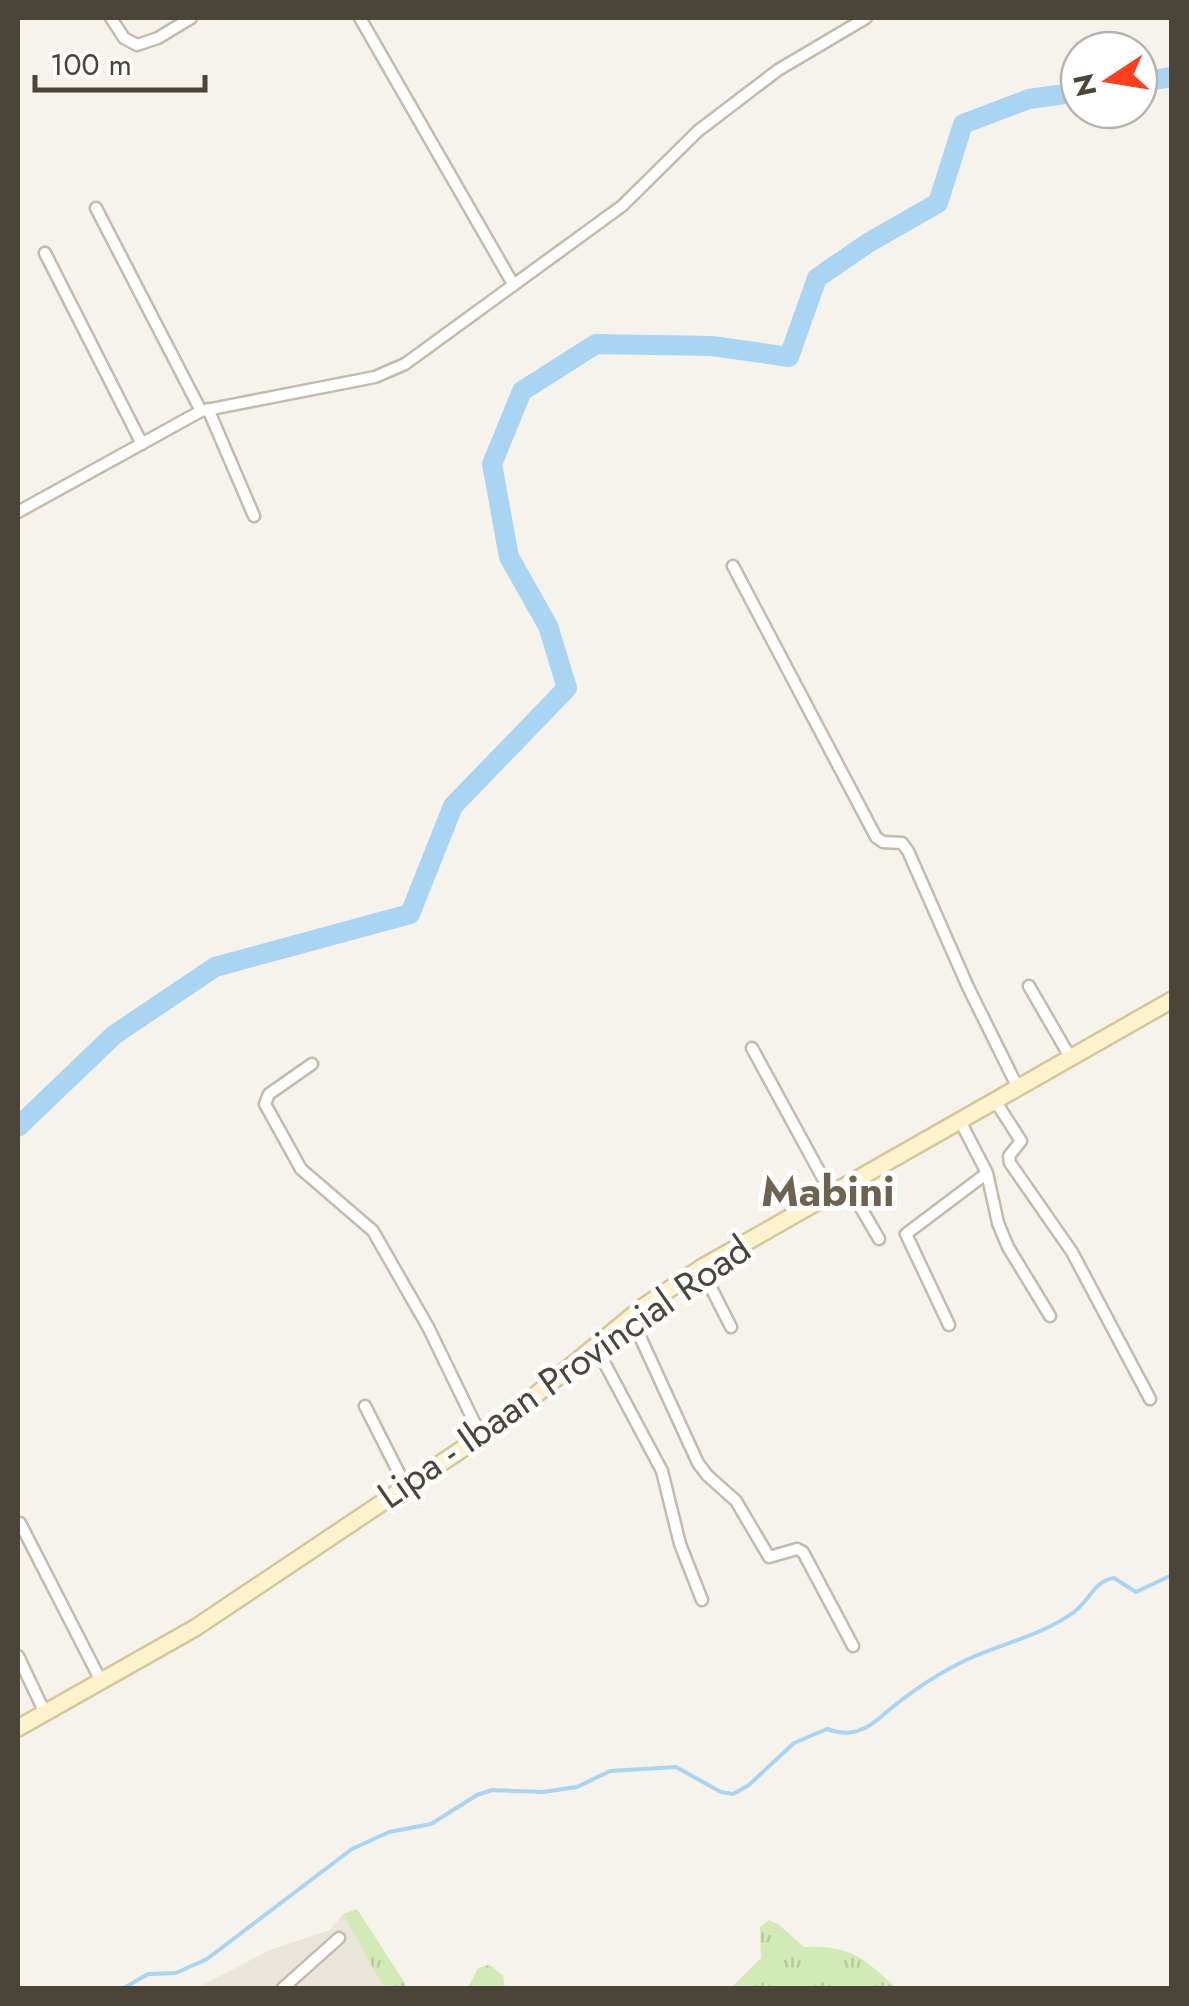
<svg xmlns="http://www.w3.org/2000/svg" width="1189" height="2006" viewBox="0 0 1189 2006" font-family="Jost,sans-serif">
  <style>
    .residential { fill: #eae5da }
    .grass { fill: url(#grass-tufts) }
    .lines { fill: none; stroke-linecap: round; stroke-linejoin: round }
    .stream { stroke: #a9d4f2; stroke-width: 4 }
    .river { stroke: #a9d4f2; stroke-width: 20 }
    .minor-casing { stroke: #c2bbae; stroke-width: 15 }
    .secondary-casing { stroke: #d6c79b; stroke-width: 20 }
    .minor { stroke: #fff; stroke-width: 10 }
    .secondary { stroke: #fff3cd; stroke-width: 15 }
    .labels { text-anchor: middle; stroke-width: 10; stroke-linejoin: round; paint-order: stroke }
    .street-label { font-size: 38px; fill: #4b4439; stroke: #fff }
    .quarter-label { font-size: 42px; font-weight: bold; fill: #6e6250; stroke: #fff }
  </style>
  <defs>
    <pattern id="grass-tufts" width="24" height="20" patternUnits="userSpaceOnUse" patternTransform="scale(2.5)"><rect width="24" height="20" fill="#d2eab5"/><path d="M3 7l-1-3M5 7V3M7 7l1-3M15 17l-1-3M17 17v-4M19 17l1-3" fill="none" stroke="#b6ca9c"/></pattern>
  </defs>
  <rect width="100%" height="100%" fill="#f6f3ec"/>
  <!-- residential -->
  <path class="residential" d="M 343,1914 L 384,1988 L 197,1988 L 270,1950 L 330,1930 Z"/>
  <!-- grass -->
  <path class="grass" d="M 357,1909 L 408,1988 L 384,1988 L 343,1914 Z
    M 769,1920 L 778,1924 L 804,1947 C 850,1945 864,1958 896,1988 L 731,1988 L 761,1958 L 760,1927 Z
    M 489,1965 L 503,1975 L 505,1988 L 468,1988 L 478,1968 Z"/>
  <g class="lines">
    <!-- stream -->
    <path class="stream" d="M 124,1988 L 148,1974 L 176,1973 L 207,1959 L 352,1849 L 389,1832 L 431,1824 L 477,1795 L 492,1790 L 543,1792 L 577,1787 L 610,1771 L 676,1767 L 721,1792 L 733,1794 L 749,1785 L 794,1743 L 827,1729 C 846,1736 861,1733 877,1720 C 907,1694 938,1672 975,1656 C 1008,1642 1044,1634 1074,1612 C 1089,1601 1094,1581 1114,1578 L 1136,1592 L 1172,1575"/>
    <!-- river -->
    <path class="river" d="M 1139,82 L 1172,77
      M 18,1127 L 114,1035 L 215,967 L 410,914 L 453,806 L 567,688 L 548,626 L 509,557 L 492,464 L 522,391 L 596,344 L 712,346 L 789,357 L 817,278 L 868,243 L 938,203 L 963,124 L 1029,99 L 1079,92"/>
    <!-- minor casing -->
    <g class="minor-casing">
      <path id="minor" d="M 111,18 L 124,38 L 137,45 L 158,38 L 191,18
        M 360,18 L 513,284
        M 96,208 L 201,411
        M 45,253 L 142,444
        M 208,409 L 254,516
        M 18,512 L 201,411 L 375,377 L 405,364 L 622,206 L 698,131 L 778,70 L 866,18
        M 733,566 L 876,837 L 883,842 L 902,843 L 908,851 L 968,987 L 1017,1086
        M 1029,986 L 1070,1057
        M 752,1048 L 831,1193
        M 312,1064 L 269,1094 L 265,1104 L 301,1169 L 373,1231 L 428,1327 L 481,1436
        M 994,1099 L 1021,1141 L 1009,1156 L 1010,1163 L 1072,1252 L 1150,1399
        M 987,1173 L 998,1223 L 1008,1247 L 1050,1316
        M 847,1184 L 879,1239
        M 701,1268 L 731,1327
        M 631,1317 L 698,1463 L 707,1475 L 736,1501 L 769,1557 L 797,1549 L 803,1552 L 853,1646
        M 949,1325 L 906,1234 L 987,1173 L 959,1119
        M 596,1347 L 662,1471 L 680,1544 L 702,1600
        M 365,1406 L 405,1485
        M 20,1523 L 102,1683
        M 18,1656 L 45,1713
        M 283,1988 L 339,1938"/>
    </g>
    <!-- secondary casing -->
    <g class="secondary-casing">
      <path id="secondary" d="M 18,1728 L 195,1628 L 504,1421 L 643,1307 L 701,1268 L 1172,1000"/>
    </g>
    <!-- minor -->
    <use href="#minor" class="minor"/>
    <!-- secondary -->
    <use href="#secondary" class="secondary"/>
  </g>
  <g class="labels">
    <!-- street labels -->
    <g class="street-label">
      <text transform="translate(564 1372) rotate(-35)" y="13">Lipa - Ibaan Provincial Road</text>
    </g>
    <!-- quarter labels -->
    <g class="quarter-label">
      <text x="828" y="1206">Mabini</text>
    </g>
  </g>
  <!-- border -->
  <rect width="1189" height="2006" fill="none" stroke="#4b4439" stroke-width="40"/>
  <!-- north arrow -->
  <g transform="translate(1109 80) rotate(258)"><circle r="48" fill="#ffffff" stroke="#b7b4b0" stroke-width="2.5"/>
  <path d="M0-8L18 38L0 25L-18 38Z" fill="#fc3f1d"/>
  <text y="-15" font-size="28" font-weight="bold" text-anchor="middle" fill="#4b4439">N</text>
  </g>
  <!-- scale -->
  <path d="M35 75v15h170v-15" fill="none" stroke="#4b4439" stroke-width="5"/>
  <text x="50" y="75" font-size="30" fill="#4b4439" stroke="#ffffff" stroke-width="8" paint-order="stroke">100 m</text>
</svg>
